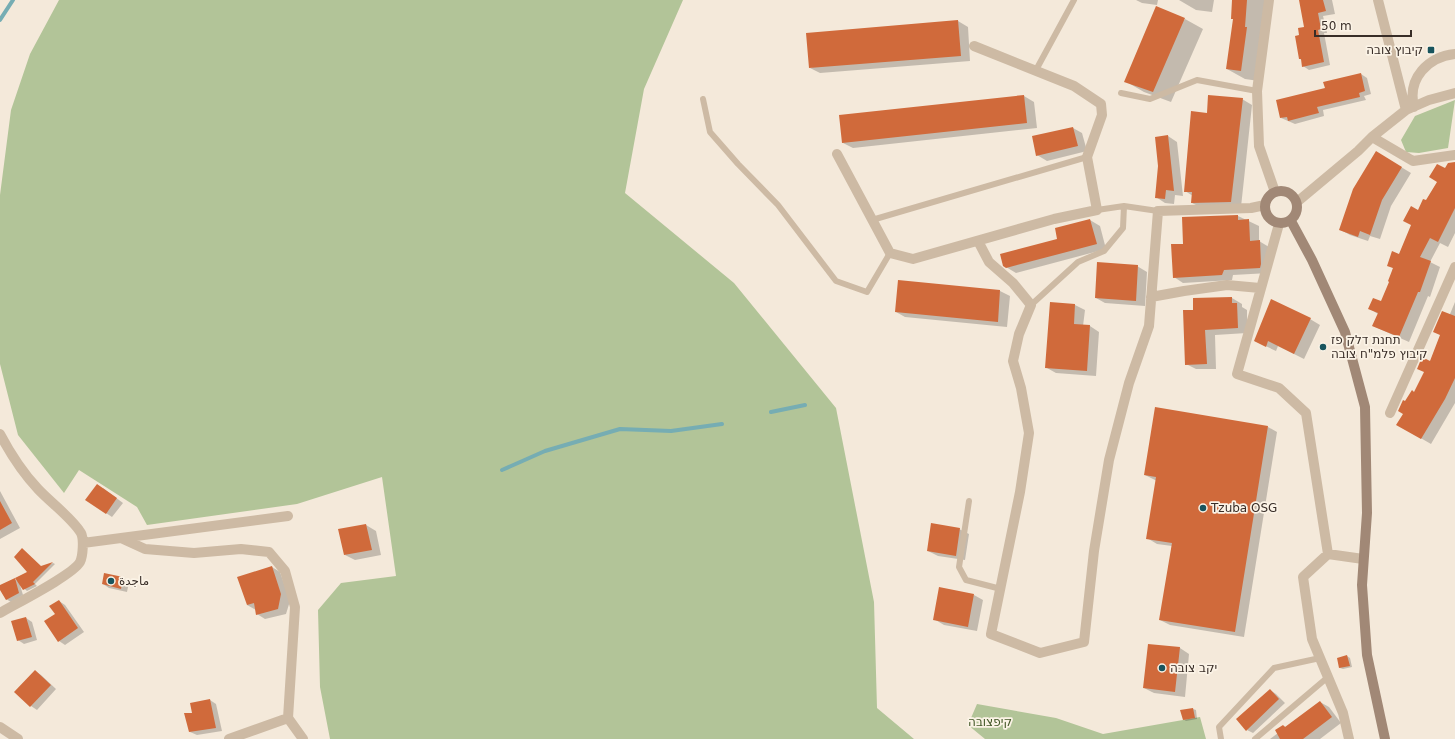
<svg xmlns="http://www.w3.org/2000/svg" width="1455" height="739" viewBox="0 0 1455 739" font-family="'DejaVu Sans','Noto Naskh Arabic',Heebo,sans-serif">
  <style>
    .green { fill: #b2c498 }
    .shadow { fill: #0003 }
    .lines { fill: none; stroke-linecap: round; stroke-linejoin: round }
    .stream { stroke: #76adb3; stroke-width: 4 }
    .building { fill: #d06a3b }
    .lane { stroke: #cdbaa4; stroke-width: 6 }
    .street { stroke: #cdbaa4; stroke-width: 10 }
    .secondary { stroke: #a18876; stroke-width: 10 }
    .poi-dot { fill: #18545d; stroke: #fbf3e6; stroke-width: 1.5 }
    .labels { text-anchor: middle; stroke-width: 3.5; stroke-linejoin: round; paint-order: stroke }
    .poi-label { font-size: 12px; fill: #382d27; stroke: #fbf3e6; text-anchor: start }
    .park-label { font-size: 12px; fill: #435828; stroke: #fbf3e6 }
  </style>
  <rect width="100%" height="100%" fill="#f4e9da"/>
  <!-- green -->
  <path class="green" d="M 59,0 L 683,0 L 644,89 L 625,193 L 734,283 L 836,408 L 874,602 L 877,708 L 914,739 L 330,739 L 320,687 L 318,610 L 341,583 L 396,576 L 382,477 L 297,504 L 147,525 L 137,507 L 79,470 L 64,493 L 18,435 L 0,364 L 0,195 L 11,110 L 30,54 Z
    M 1455,100 L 1448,148 L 1419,153 L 1406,152 L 1401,140 L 1415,116 Z
    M 977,704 L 1056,718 L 1103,734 L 1200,717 L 1206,739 L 985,739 L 968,725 Z"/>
  <!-- shadow -->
  <path class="shadow" d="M 1136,0 L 1158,0 L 1157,5 L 1142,3 Z
    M 1179,0 L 1214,0 L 1212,12 L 1196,10 Z
    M 1233,0 L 1266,0 L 1259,81 L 1245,79 L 1227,69 L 1234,19 Z
    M 1304,0 L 1332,0 L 1335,14 L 1323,16 L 1327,33 L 1324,33 L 1330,65 L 1309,70 L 1303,66 L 1302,60 L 1300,59 L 1301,35 L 1306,27 Z
    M 1185,19 L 1203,29 L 1171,102 L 1144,92 L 1125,81 Z
    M 958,21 L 968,27 L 970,61 L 820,73 L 810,68 Z
    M 1361,74 L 1367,78 L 1371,94 L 1364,96 L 1366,100 L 1323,110 L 1324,116 L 1295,124 L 1281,118 L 1326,89 Z
    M 1024,96 L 1034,102 L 1037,128 L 853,148 L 843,143 L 840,116 Z
    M 1242,99 L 1252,105 L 1241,207 L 1202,208 L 1192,203 L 1193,196 L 1185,191 L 1208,114 Z
    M 1073,128 L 1082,133 L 1087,151 L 1047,161 L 1037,155 Z
    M 1168,136 L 1177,142 L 1183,196 L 1175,195 L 1174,204 L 1165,203 L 1156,197 L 1160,166 Z
    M 1376,152 L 1411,173 L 1391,206 L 1380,239 L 1370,236 L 1368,241 L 1350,235 L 1341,230 Z
    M 1455,164 L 1455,233 L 1448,247 L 1440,243 L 1430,262 L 1440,267 L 1430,297 L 1428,296 L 1409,342 L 1373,326 L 1378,314 L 1370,309 L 1382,302 L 1390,281 L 1393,268 L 1388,265 L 1399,255 L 1418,211 L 1426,201 L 1445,170 Z
    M 1238,216 L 1259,226 L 1259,241 L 1269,247 L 1269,273 L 1233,275 L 1232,280 L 1183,283 L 1174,277 L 1184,245 L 1183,218 Z
    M 1090,220 L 1100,226 L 1106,249 L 1016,273 L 1006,267 L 1059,239 L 1056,229 Z
    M 1137,266 L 1147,272 L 1145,306 L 1105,303 L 1096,298 Z
    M 899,281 L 1000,291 L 1010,296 L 1007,327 L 905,317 L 896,312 Z
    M 1232,298 L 1242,304 L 1242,307 L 1247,310 L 1247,333 L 1215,335 L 1216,369 L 1196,369 L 1186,364 L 1194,311 L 1194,299 Z
    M 1455,302 L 1455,403 L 1431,444 L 1398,425 L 1404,413 L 1406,403 L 1415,393 L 1430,362 Z
    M 1051,303 L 1075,305 L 1085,310 L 1083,326 L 1090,326 L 1099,332 L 1096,376 L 1056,373 L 1047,368 Z
    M 1310,319 L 1320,325 L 1304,359 L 1278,346 L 1276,351 L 1255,341 Z
    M 1268,427 L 1277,432 L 1244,637 L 1170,625 L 1160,620 L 1172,546 L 1157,544 L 1147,538 L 1157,481 L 1145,475 Z
    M 103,488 L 123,503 L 112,517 L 106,513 Z
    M 0,491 L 20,528 L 0,539 Z
    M 366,525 L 376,531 L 381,555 L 355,560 L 345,555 Z
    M 959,529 L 969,534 L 965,560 L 938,556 L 928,551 Z
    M 53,563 L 55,564 L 35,584 L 37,586 L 27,591 L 20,585 L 23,595 L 11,602 L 6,599 L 0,589 L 0,586 L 14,579 L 18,581 L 29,573 Z
    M 272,567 L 280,572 L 290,601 L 286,614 L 265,619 L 257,614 L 256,610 L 247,605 Z
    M 122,578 L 129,582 L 127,592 L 109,588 L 103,584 Z
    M 974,595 L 983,600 L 977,631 L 944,625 L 934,619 Z
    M 59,601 L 65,605 L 84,632 L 65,645 L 59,641 L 56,614 Z
    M 26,618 L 32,622 L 37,640 L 24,644 L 18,640 Z
    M 1149,645 L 1180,648 L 1189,654 L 1185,697 L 1154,693 L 1144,688 Z
    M 1347,656 L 1350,658 L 1352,667 L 1343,669 L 1340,668 L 1338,659 Z
    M 35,671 L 41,675 L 56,689 L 37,710 L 31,706 L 16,692 Z
    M 1270,690 L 1276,694 L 1285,703 L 1253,733 L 1247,730 Z
    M 210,700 L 216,704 L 222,731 L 197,735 L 190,732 L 193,714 Z
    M 1320,702 L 1329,707 L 1341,723 L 1320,739 L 1270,739 L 1278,733 L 1283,726 L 1286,727 Z
    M 1193,709 L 1196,710 L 1197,719 L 1186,721 L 1183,719 Z"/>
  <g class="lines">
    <!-- stream -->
    <path class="stream" d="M 0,20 L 13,0
      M 771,412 L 805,405
      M 502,470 L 545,451 L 620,429 L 671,431 L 722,424"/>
  </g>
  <!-- building -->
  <path class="building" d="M 1232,0 L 1247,0 L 1245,27 L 1247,27 L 1241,71 L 1226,69 L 1233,19 L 1231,19 Z
    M 1299,0 L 1323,0 L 1326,11 L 1318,13 L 1321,29 L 1318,30 L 1324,62 L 1302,67 L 1301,59 L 1299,59 L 1295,36 L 1299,35 L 1298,28 L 1304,27 Z
    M 1156,6 L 1185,18 L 1153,92 L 1124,82 Z
    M 958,20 L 961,56 L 809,68 L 806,33 Z
    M 1361,73 L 1365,91 L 1359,93 L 1360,97 L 1317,107 L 1319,113 L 1311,115 L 1288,121 L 1287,117 L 1280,118 L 1276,100 L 1325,88 L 1323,82 Z
    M 1024,95 L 1027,123 L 842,143 L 839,115 Z
    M 1208,95 L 1243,98 L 1231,202 L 1191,203 L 1192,192 L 1184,192 L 1191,111 L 1207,113 Z
    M 1073,127 L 1078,146 L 1036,156 L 1032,136 Z
    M 1168,135 L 1174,191 L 1166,190 L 1165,199 L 1155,198 L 1158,166 L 1155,137 Z
    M 1376,151 L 1402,167 L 1382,200 L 1370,235 L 1360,231 L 1358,237 L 1339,230 L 1353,189 Z
    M 1455,162 L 1455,208 L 1438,242 L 1430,238 L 1420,257 L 1431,261 L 1420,292 L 1418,292 L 1399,337 L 1372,326 L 1378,313 L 1368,309 L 1373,298 L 1381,301 L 1389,282 L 1388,281 L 1393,268 L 1387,266 L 1392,251 L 1399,254 L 1411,225 L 1403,221 L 1411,206 L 1418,210 L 1423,199 L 1426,200 L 1437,182 L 1429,177 L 1437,164 L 1445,168 L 1448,163 Z
    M 1238,215 L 1238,220 L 1249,219 L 1250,241 L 1260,240 L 1261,264 L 1260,268 L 1224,270 L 1222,275 L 1173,278 L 1171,244 L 1183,244 L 1182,217 Z
    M 1090,219 L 1097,244 L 1006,268 L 1003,266 L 1000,254 L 1057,239 L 1055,228 Z
    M 1097,262 L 1138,265 L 1136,301 L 1095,298 Z
    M 898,280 L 1000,290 L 998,322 L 895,312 Z
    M 1232,297 L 1232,303 L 1237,303 L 1238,328 L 1205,330 L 1207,364 L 1185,365 L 1183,310 L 1193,310 L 1193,298 Z
    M 1271,299 L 1311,318 L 1294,354 L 1268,341 L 1266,347 L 1254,341 Z
    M 1050,302 L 1075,304 L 1074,324 L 1090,325 L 1087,371 L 1045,368 Z
    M 1442,311 L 1455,316 L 1455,378 L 1445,399 L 1421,439 L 1396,425 L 1403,414 L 1398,411 L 1403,400 L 1405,401 L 1412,390 L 1414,392 L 1424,372 L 1417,369 L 1422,357 L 1430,361 L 1440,335 L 1433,332 Z
    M 1155,407 L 1268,426 L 1235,632 L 1159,620 L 1172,543 L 1146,539 L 1156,477 L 1144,475 Z
    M 97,484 L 117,498 L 106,514 L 85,500 Z
    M 0,501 L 12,523 L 0,530 Z
    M 931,523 L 960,528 L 956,556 L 927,551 Z
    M 366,524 L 372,550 L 344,555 L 338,529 Z
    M 22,548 L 41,566 L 53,562 L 33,582 L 35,584 L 23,590 L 15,578 L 27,572 L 14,557 Z
    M 272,566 L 281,594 L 278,609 L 256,615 L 254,603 L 247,605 L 237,577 Z
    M 104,573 L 123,577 L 121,589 L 102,584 Z
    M 15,578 L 19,593 L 6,600 L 0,590 L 0,585 Z
    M 939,587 L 974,594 L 968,627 L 933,620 Z
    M 59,600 L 78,628 L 58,642 L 44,621 L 55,614 L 49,606 Z
    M 26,617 L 32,637 L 17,641 L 11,621 Z
    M 1148,644 L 1180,647 L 1175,692 L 1143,688 Z
    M 1347,655 L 1350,666 L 1339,668 L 1337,658 Z
    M 35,670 L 51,685 L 30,707 L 14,692 Z
    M 1270,689 L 1279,699 L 1246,731 L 1236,719 Z
    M 210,699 L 216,728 L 189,732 L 184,713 L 192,713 L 190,703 Z
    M 1320,701 L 1332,717 L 1303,739 L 1280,739 L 1275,730 L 1283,725 L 1285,727 Z
    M 1193,708 L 1195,718 L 1183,720 L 1180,710 Z"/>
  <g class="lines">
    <!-- lane -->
    <path class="lane" d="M 1036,70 L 1074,0
      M 1121,93 L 1150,99 L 1197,80 L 1257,91
      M 703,99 L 710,132 L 738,164 L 778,205 L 836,281 L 867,292 L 890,253
      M 1097,210 L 1124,206 L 1158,211
      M 872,220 L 1087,157
      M 1031,305 L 1078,262 L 1104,251 L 1123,228 L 1124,206
      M 969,501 L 959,567 L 966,580 L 1001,589
      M 1221,739 L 1219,727 L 1274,668 L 1320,658
      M 1255,739 L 1328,677"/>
    <!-- street -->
    <path class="street" d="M 1269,0 L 1257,91 L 1259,146 L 1275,192
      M 1378,0 L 1406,110
      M 1414,107 C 1407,78 1428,57 1455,54
      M 1372,137 L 1413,161 L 1455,155
      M 837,154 L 890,253 L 913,259 L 1054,219 L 1097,210 L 1087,157 L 1102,115 L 1101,104 L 1074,86 L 974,46
      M 1297,202 L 1358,151 L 1372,137 L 1406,110 L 1429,100 L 1455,93
      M 1279,224 L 1237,374 L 1279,388 L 1306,413 L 1328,554 L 1303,577 L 1312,639 L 1343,713 L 1349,739
      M 978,241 L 989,262 L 1013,283 L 1031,305 L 1019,334 L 1013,361 L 1021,388 L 1029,433 L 1020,492 L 991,634 L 1040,653 L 1084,642 L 1094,551 L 1109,460 L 1129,383 L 1149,326 L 1158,211 L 1251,208 L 1265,205
      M 1151,297 L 1184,291 L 1227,285 L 1260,288
      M 1390,413 L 1455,267
      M 0,434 C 10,453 23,473 38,489 C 50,502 72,518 81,533 C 84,539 83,556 80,562 C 73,575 15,604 0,613
      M 121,538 L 145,549 L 194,553 L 241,549 L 269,552 L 285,571 L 295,607 L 288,718 L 303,739
      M 83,543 L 288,516
      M 1328,554 L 1363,559
      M 0,727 L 18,739
      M 229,739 L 288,718"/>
    <!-- secondary -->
    <path class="secondary" d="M1265 207a16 16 0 1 1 32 0a16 16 0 1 1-32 0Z
      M 1291,221 L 1312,260 L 1345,332 L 1365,407 L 1367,513 L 1362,585 L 1367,655 L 1385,739"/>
  </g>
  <!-- markers -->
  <g class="poi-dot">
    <rect x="1427" y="46" width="8" height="8" rx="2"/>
    <circle cx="1323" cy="347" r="4"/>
    <circle cx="1203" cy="508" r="4"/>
    <circle cx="111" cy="581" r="4"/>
    <circle cx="1162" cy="668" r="4"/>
  </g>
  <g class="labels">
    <!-- poi labels -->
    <g class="poi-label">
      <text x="1423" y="54" text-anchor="end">קיבוץ צובה</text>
      <text x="1331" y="344">תחנת דלק פז<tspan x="1331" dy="14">קיבוץ פלמ"ח צובה</tspan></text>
      <text x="1211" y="512">Tzuba OSG</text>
      <text x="119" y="585">ماجدة</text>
      <text x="1170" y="672">יקב צובה</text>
    </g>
    <!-- park labels -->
    <g class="park-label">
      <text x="990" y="726">קיפצובה</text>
    </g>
  </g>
  <!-- scale -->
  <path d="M1315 30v6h96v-6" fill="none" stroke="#382d27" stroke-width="2"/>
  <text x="1321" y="30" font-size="12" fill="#382d27" stroke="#fbf3e6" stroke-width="3" paint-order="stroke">50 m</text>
</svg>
